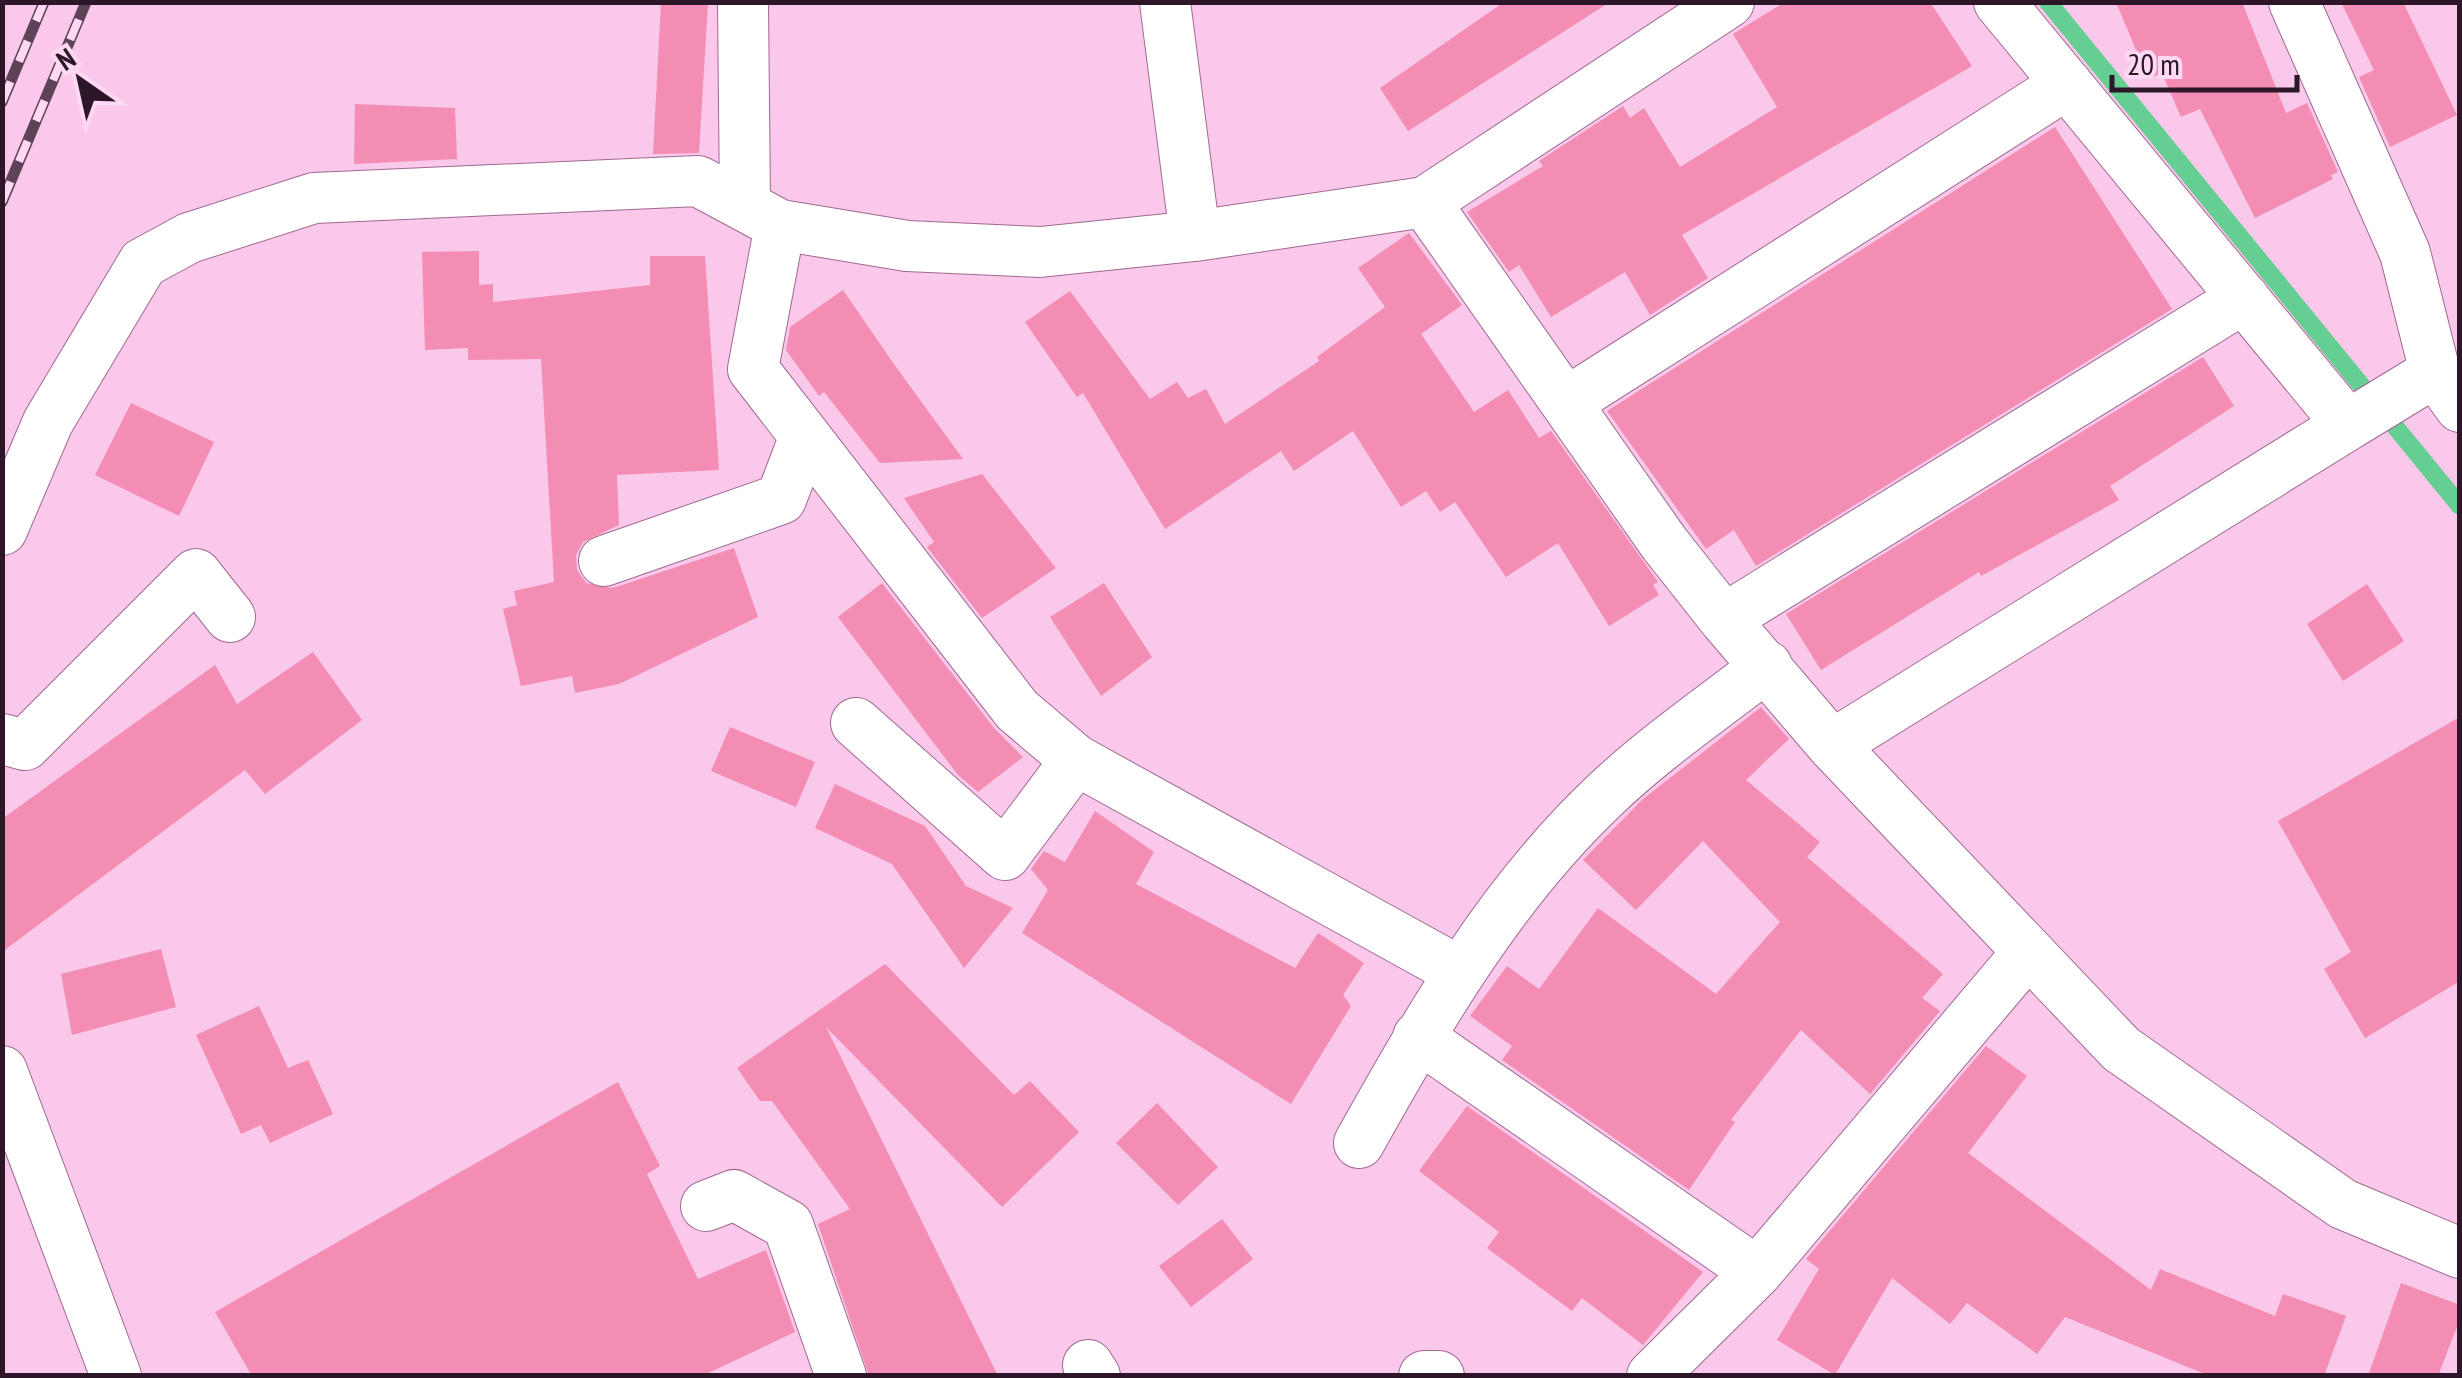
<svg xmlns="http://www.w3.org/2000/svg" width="2462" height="1378" viewBox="0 0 2462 1378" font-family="'PT Sans Narrow',sans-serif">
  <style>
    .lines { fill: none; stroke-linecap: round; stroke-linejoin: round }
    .stream { stroke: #64ce93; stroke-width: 18 }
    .building { fill: #f48db3 }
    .minor-casing { stroke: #a06991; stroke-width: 52 }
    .minor { stroke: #fff; stroke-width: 50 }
    .rail-casing { stroke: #5e4257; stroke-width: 11 }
    .rail { stroke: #ffd9f3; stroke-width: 8; stroke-dasharray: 22; stroke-linecap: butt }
  </style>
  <rect width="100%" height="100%" fill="#f9c8ea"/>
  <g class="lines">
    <!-- stream -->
    <path class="stream" d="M 2048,2 L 2460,506"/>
  </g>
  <!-- building -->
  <path class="building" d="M 661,2 L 708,2 L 699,153 L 653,154 Z
    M 1504,2 L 1610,2 L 1408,131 L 1380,88 Z
    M 1785,2 L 1930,2 L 1972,66 L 1682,235 L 1708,278 L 1650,315 L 1625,272 L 1551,317 L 1519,265 L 1509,272 L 1467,212 L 1543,166 L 1539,161 L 1623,106 L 1630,118 L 1644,108 L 1680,167 L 1777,107 L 1733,34 Z
    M 2116,2 L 2242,2 L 2286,113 L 2307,103 L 2338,172 L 2331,175 L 2333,179 L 2255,218 L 2200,109 L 2181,117 L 2162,73 L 2148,79 Z
    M 2341,2 L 2403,2 L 2457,115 L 2390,147 L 2359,77 L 2374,70 Z
    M 355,104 L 455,108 L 457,159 L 354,164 Z
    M 2055,127 L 2172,309 L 1756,566 L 1734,530 L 1706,549 L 1607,411 Z
    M 1409,233 L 1462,305 L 1421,334 L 1474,412 L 1508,390 L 1539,438 L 1551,431 L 1658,582 L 1653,585 L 1659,595 L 1609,626 L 1558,543 L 1506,577 L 1455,502 L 1440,512 L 1426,491 L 1401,507 L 1353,431 L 1294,471 L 1281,451 L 1165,529 L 1083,393 L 1077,397 L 1025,322 L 1070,291 L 1150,399 L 1177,382 L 1188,398 L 1206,389 L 1225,424 L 1319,361 L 1317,357 L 1385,307 L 1358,268 Z
    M 479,251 L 479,285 L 493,284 L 493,302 L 650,285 L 650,256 L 705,256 L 719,470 L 617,475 L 619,525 L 583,542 L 576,555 L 577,570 L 586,583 L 613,588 L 734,548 L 758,617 L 619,684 L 575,693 L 572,676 L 521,686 L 503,609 L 517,605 L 514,591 L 554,582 L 541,359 L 468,360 L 468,348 L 425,350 L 422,252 Z
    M 843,290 L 896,367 L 963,459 L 880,463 L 824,392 L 819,396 L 786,350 L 790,327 Z
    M 2203,357 L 2234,406 L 2110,486 L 2119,500 L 1981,576 L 1979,572 L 1821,670 L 1786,614 Z
    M 131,403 L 214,442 L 179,516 L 95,475 Z
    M 982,474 L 1056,568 L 982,618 L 927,547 L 934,542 L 904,498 Z
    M 882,583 L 994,728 L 1023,757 L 978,792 L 958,775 L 838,617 Z
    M 1104,583 L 1152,657 L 1101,696 L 1050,617 Z
    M 2367,584 L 2404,641 L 2343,681 L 2307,624 Z
    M 313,652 L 362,720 L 265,794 L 245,770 L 2,952 L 2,819 L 215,665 L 237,704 Z
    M 1761,707 L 1789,739 L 1746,780 L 1820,842 L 1807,857 L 1943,974 L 1922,998 L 1940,1011 L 1870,1094 L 1801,1030 L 1731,1120 L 1735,1122 L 1689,1190 L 1502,1060 L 1512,1046 L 1470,1016 L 1507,966 L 1539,989 L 1598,908 L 1716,994 L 1780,922 L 1703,841 L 1636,910 L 1583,860 L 1643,799 Z
    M 2460,717 L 2460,981 L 2365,1038 L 2324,969 L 2351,952 L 2278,821 Z
    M 730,727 L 815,762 L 796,807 L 711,771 Z
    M 835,784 L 925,826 L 966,886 L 1013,908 L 964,968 L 892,864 L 815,828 Z
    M 1095,811 L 1154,852 L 1136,884 L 1295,968 L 1318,933 L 1364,963 L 1343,995 L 1351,1006 L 1291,1104 L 1022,933 L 1048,890 L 1031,869 L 1044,851 L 1065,862 Z
    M 161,949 L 176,1007 L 72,1035 L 61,974 Z
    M 885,964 L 1014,1095 L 1030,1081 L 1079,1132 L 1002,1207 L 826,1027 L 998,1376 L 869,1376 L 818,1224 L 850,1209 L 772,1101 L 760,1101 L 737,1068 Z
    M 259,1006 L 288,1068 L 308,1060 L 333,1114 L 270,1143 L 261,1125 L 241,1134 L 196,1035 Z
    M 1986,1046 L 2027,1076 L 1968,1153 L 2151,1290 L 2160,1269 L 2275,1316 L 2283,1294 L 2346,1316 L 2324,1376 L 2210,1376 L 2065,1317 L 2037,1354 L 1967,1303 L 1950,1324 L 1892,1278 L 1835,1375 L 1777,1340 L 1819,1269 L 1806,1259 Z
    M 618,1082 L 660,1166 L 647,1174 L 698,1279 L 766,1250 L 795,1332 L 702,1376 L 252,1376 L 215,1312 Z
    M 1157,1103 L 1218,1167 L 1178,1205 L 1116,1143 Z
    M 1467,1106 L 1703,1272 L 1643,1345 L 1582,1298 L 1572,1311 L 1487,1248 L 1499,1232 L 1419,1171 Z
    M 1222,1219 L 1253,1259 L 1191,1307 L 1159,1266 Z
    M 2401,1283 L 2460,1305 L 2460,1319 L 2438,1376 L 2368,1376 Z"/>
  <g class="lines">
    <!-- minor casing -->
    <g class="minor-casing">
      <path id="minor" d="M 743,2 L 745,205
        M 1165,2 L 1195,236
        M 2294,2 L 2405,253 L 2435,372
        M 1425,202 L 1729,2
        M 780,225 L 753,369 L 1017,710 L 1076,760 L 1460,972
        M 1567,402 L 2067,84
        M 2348,425 L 2435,372 L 2460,407
        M 2,530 L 48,422 L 143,263 L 189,238 L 314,198 L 698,181 L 780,225 L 907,246 L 1040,252 L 1195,236 L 1425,202 L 1664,543 L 1724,619 L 1832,745 L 2121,1049 L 2343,1204 L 2460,1253
        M 604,561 L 781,499 L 805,436
        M 1724,619 L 2244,298
        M 856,723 L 1005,855 L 1076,760
        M 2,739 L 25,745 L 196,574 L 230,617
        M 1832,745 L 2348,425 L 1999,2
        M 1418,1037 L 1757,1272
        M 2,1071 L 116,1376
        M 1359,1143 C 1429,1018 1500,894 1605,795 C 1654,748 1713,708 1767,666
        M 706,1206 L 734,1195 L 788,1225 L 841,1376
        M 1088,1365 L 1095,1376
        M 1424,1376 L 1439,1376
        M 1652,1376 L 1757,1272 L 2028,952"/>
    </g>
    <!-- minor -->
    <use href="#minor" class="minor"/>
    <!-- rail casing -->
    <g class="rail-casing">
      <path id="rail" d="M 2,102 L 44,2
        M 2,202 L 86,2"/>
    </g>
    <!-- rail -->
    <use href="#rail" class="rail"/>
  </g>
  <!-- border -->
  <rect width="2462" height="1378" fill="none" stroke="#2c1627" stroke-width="10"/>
  <!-- north arrow -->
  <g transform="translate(80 80) rotate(326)" stroke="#ffd9f3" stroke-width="8" paint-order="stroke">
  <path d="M0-8L18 38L0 25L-18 38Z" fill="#2c1627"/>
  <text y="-15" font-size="28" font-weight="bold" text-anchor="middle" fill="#2c1627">N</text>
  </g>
  <!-- scale -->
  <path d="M2112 75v15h185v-15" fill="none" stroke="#2c1627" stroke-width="5"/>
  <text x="2127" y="75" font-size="30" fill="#2c1627" stroke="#ffd9f3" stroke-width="8" paint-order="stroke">20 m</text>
</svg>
